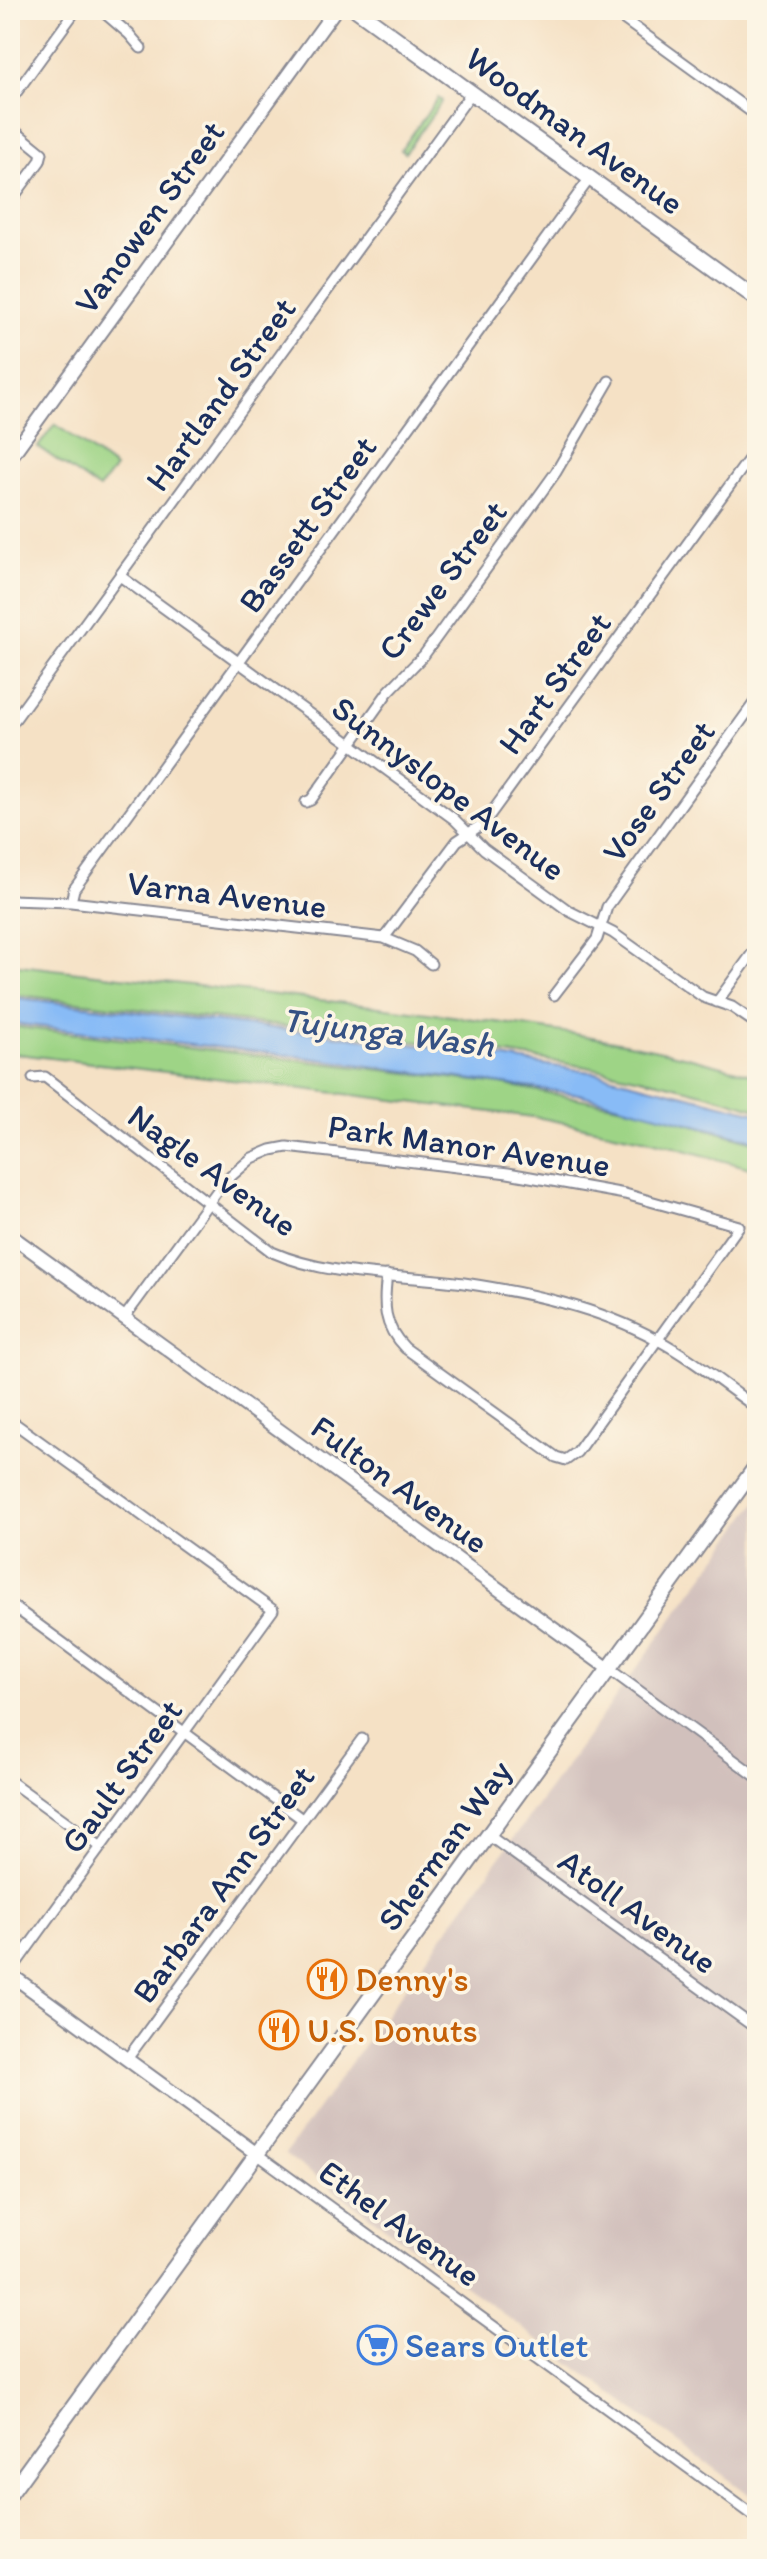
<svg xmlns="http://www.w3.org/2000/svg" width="767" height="2559" viewBox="0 0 767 2559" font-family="Itim,sans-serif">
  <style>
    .industrial { fill: #d1c0bc }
    .green { fill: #9ed486; stroke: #5c8272; stroke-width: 2 }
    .water { fill: #88bbf6; stroke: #5275aa; stroke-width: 2 }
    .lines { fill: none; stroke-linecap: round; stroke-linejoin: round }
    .street-casing { stroke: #888892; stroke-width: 13 }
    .secondary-casing { stroke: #888892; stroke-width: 16 }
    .primary-casing { stroke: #888892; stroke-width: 18 }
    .street { stroke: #fff; stroke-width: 9 }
    .secondary { stroke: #fff; stroke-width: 12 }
    .primary { stroke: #fff; stroke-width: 14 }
    .labels { text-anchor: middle; stroke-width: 7; stroke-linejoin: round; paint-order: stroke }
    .street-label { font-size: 34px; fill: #1b2f5e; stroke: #fcf5e5 }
    .food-label { font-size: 34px; fill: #c56008; stroke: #fcf5e5; text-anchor: start }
    .shop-label { font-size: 34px; fill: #366cbe; stroke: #fcf5e5; text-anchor: start }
    .water-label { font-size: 36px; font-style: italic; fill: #365284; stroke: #fcf5e5 }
  </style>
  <rect width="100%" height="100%" fill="#fcf5e5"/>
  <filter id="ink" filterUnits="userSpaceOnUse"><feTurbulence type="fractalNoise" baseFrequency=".0125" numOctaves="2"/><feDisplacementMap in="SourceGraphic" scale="16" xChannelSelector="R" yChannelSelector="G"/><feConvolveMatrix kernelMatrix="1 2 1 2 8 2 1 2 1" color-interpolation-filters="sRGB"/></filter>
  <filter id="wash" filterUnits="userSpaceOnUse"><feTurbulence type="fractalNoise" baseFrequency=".006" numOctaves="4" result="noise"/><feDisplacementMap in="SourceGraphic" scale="32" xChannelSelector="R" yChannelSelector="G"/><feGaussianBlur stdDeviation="1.8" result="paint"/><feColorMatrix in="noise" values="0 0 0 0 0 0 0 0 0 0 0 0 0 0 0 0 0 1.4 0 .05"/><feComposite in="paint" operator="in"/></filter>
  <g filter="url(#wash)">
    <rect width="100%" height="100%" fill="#f5e1c5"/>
    <!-- industrial -->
    <path class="industrial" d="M 757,1502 L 757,2500 L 285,2154 Z"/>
    <!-- green -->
    <path class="green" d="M 438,98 L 442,101 L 405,153 L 401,150 Z
      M 55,424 L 115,468 L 99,489 L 38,447 Z
      M 10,964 C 130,978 250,992 371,1006 C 502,1022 630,1037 757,1076 L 757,1109 C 626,1067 488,1050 353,1034 C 239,1021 124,1008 10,994 Z
      M 10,1026 L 500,1084 L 641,1110 L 757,1143 L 757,1170 L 648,1140 L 541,1118 L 10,1053 Z"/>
    <!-- water -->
    <path class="water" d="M 10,997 L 458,1050 L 596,1073 L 757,1113 L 757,1141 L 578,1094 L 294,1056 L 10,1023 Z"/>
  </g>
  <g filter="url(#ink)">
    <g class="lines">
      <!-- street casing -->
      <g class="street-casing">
        <path id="street" d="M 101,10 L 129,34 L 141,48
          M 611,10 L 757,116
          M 10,101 L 76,10
          M 10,127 L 42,153 L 40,161 L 10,202
          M 120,576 L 454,819 L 484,849 L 569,911 L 613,933 L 703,997 L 732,1007 L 757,1024
          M 10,726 L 472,92
          M 306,802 L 311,800 L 388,692 L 424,655 L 556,472 L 609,381
          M 10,900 L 71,902 L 384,938 L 415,951 L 431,964
          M 71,902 L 74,889 L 590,178
          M 384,938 L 457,841 L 484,823 L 757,448
          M 554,995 L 597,939 L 607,907 L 757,699
          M 717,1002 L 757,947
          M 33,1078 L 45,1077 L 272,1252 C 331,1278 401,1274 464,1283 C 530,1293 597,1307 656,1339 C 692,1358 724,1385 757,1408
          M 124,1318 L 223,1183 L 252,1158 L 271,1150 L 287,1147 L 508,1173 L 625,1194 L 739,1226 L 577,1452 L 566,1460 L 556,1457 L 405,1348 C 383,1326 383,1304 387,1275
          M 10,1420 L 273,1610 L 10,1972
          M 10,1604 L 302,1819
          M 609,1669 L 757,1777
          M 10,1781 L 101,1847
          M 488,1835 L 757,2029
          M 127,2059 L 362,1739
          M 257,2154 L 757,2518"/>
      </g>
      <!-- secondary casing -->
      <g class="secondary-casing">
        <path id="secondary" d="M 10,458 L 335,10
          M 10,1235 L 609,1669
          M 10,1974 L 257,2154"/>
      </g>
      <!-- primary casing -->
      <g class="primary-casing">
        <path id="primary" d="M 357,10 L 757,299
          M 10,2494 L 757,1465"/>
      </g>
      <!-- street -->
      <use href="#street" class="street"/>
      <!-- secondary -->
      <use href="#secondary" class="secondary"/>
      <!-- primary -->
      <use href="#primary" class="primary"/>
    </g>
  </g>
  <!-- icons -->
  <defs>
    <g id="restaurant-ring" transform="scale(2)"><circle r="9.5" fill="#fcf5e5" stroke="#e8710a" stroke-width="1.5"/><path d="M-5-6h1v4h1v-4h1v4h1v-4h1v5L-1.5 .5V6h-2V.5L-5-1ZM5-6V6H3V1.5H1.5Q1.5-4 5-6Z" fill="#e8710a"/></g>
    <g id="supermarket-ring" transform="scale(2)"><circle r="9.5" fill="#fcf5e5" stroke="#3f7fe0" stroke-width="1.5"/><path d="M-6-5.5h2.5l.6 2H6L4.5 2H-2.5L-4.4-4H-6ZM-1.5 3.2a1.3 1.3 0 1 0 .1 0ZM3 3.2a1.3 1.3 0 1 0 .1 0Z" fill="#3f7fe0"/></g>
  </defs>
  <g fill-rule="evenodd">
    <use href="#restaurant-ring" x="327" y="1979"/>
    <use href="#restaurant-ring" x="279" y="2030"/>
    <use href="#supermarket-ring" x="377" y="2345"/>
  </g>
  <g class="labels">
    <!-- street labels -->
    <g class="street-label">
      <text transform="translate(575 130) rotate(36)" y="12">Woodman Avenue</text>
      <text transform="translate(149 217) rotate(-54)" y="12">Vanowen Street</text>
      <text transform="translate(220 394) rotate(-54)" y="12">Hartland Street</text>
      <text transform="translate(307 524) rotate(-54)" y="12">Bassett Street</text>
      <text transform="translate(442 580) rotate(-53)" y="12">Crewe Street</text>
      <text transform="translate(554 683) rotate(-54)" y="12">Hart Street</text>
      <text transform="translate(449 788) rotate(37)" y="12">Sunnyslope Avenue</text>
      <text transform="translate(658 791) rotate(-54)" y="12">Vose Street</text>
      <text transform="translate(227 894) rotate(7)" y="12">Varna Avenue</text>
      <text transform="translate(469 1145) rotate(8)" y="12">Park Manor Avenue</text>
      <text transform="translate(213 1170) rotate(36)" y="12">Nagle Avenue</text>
      <text transform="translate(400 1484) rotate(36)" y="12">Fulton Avenue</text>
      <text transform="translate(121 1776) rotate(-54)" y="12">Gault Street</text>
      <text transform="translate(444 1845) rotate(-54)" y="12">Sherman Way</text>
      <text transform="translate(223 1884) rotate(-54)" y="12">Barbara Ann Street</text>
      <text transform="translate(638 1911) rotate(36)" y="12">Atoll Avenue</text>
      <text transform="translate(400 2223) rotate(36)" y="12">Ethel Avenue</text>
    </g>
    <!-- food labels -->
    <g class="food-label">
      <text x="355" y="1991">Denny's</text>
      <text x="307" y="2042">U.S. Donuts</text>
    </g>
    <!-- shop labels -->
    <g class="shop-label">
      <text x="405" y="2357">Sears Outlet</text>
    </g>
    <!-- water labels -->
    <g class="water-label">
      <text transform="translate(388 1031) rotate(7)" y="13">Tujunga Wash</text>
    </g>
  </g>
  <!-- margin -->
  <rect width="767" height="2559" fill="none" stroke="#fcf5e5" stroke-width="40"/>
</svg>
